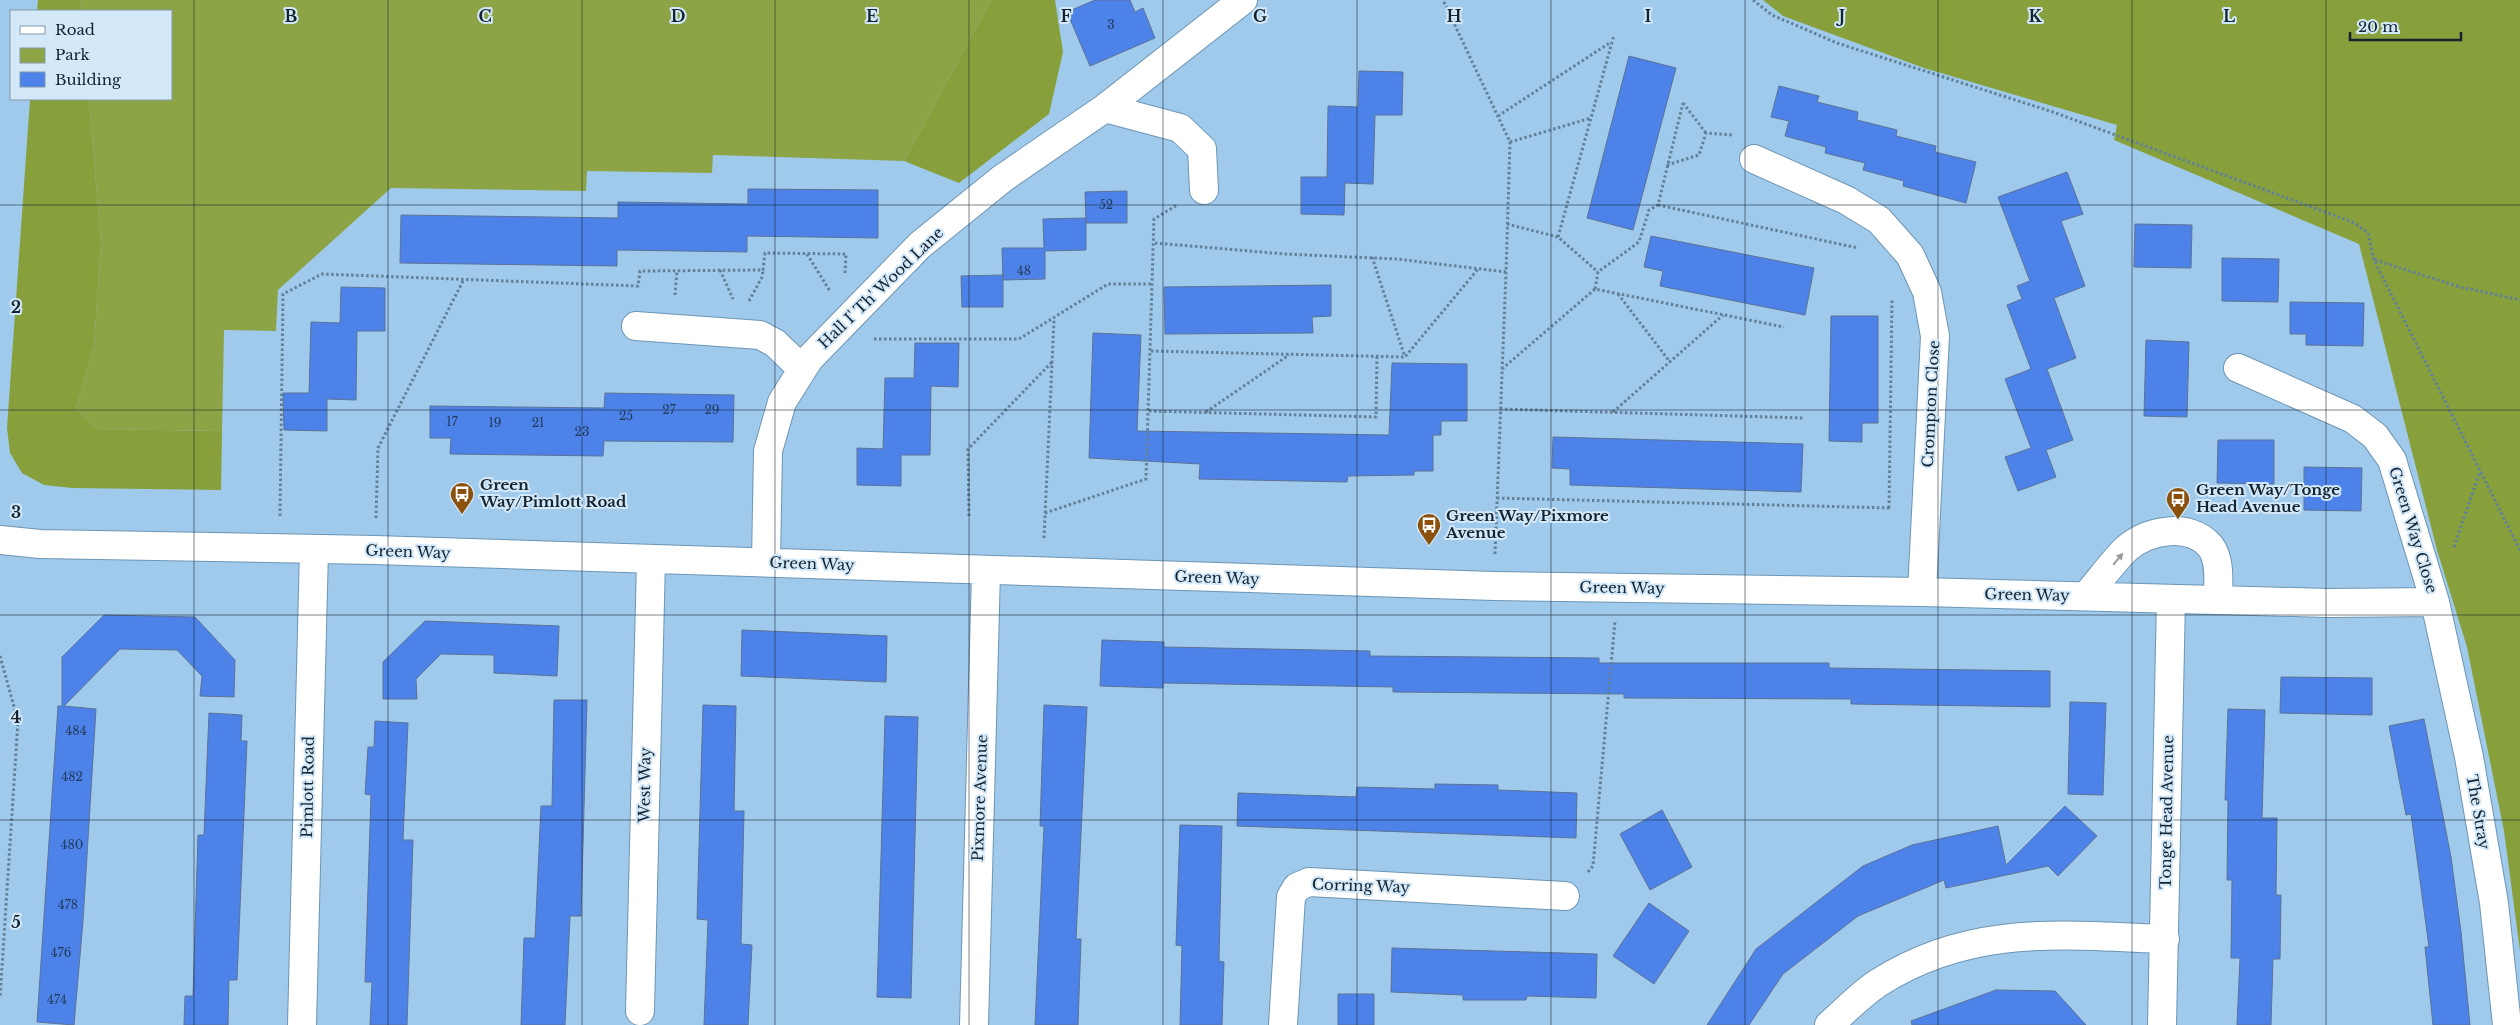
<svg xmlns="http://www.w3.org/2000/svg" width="2520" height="1025" viewBox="0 0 2520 1025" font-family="'Libre Baskerville',serif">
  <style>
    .green { fill: #8da446 }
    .forest { fill: #88a03b }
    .building { fill: #4d83e8; stroke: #5c7297 }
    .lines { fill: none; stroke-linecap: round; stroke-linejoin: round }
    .minor-casing { stroke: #6d95b4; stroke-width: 30 }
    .path { stroke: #628199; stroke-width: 3; stroke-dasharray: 2.5 2.5; stroke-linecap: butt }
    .minor { stroke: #fff; stroke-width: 28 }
    .oneway { fill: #959ca1 }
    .grid { fill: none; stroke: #13232f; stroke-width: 1; stroke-opacity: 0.55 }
    .labels { text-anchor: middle; stroke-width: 4; stroke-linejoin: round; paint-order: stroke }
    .number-label { font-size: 12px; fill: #223b5d }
    .street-label { font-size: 15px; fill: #13232f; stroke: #d3e8f9 }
    .poi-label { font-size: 15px; font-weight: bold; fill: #13232f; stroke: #d3e8f9; text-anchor: start }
    .grid-label { font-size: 16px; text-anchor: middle; font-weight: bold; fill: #13232f; stroke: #d3e8f9; stroke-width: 4; stroke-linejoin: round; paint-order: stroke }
  </style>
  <rect width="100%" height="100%" fill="#a0caeb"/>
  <!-- green -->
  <path class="green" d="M 81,0 L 991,0 L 904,161 L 713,155 L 712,173 L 587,171 L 586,191 L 391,188 L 278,290 L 276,331 L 224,330 L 222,431 L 95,429 L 76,409 L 94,346 L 101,243 L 89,99 L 171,99 L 171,11 L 82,11 Z"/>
  <!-- forest -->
  <path class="forest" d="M 38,0 L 81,0 L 82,11 L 37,11 Z
    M 991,0 L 1055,0 L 1063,52 L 1049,114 L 959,183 L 904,161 Z
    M 1763,0 L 2520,0 L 2520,951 L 2504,831 L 2467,647 L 2437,550 L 2359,244 L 2114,140 L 2117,125 L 1924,68 L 1783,16 Z
    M 30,99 L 89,99 L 101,243 L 94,346 L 76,409 L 95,429 L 222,431 L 221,490 L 72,488 L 44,485 L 22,473 L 10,453 L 7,428 Z"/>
  <!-- building -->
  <path class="building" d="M 1095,0 L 1130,0 L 1135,12 L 1143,8 L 1155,38 L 1090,66 L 1067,12 Z
    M 1629,56 L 1676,68 L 1633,230 L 1587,218 Z
    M 1359,71 L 1403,72 L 1402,115 L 1375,115 L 1373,184 L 1345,183 L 1344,215 L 1301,214 L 1301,177 L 1327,177 L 1328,106 L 1358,107 Z
    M 1779,86 L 1819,96 L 1817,102 L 1858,112 L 1857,120 L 1897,130 L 1896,136 L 1936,146 L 1935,152 L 1976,162 L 1966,203 L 1903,186 L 1904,181 L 1863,170 L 1865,163 L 1825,153 L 1826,147 L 1785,136 L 1789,121 L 1771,117 Z
    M 2067,172 L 2083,214 L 2061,221 L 2085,286 L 2054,298 L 2076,358 L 2047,369 L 2073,440 L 2046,450 L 2056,477 L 2018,491 L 2005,457 L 2031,448 L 2005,379 L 2031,369 L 2007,305 L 2022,299 L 2017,286 L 2030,281 L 1998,197 Z
    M 748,189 L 878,190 L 878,238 L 747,236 L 747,252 L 617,250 L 617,266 L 400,263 L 401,215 L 618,218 L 618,202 L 748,204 Z
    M 1127,191 L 1127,223 L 1086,223 L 1085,192 Z
    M 1086,218 L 1086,250 L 1045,251 L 1045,279 L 1003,280 L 1002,248 L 1044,248 L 1043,219 Z
    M 2135,224 L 2192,225 L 2191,268 L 2134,267 Z
    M 1651,236 L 1814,268 L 1805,315 L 1660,286 L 1663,271 L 1644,267 Z
    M 2222,258 L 2279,259 L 2278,302 L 2222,301 Z
    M 1003,275 L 1003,307 L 962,307 L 961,276 Z
    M 1331,285 L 1331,316 L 1312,317 L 1313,333 L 1165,334 L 1164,287 Z
    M 341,287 L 385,288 L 385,331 L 357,331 L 356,400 L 327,399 L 327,431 L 284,430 L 283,393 L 309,393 L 311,322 L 340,323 Z
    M 2290,302 L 2364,303 L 2363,346 L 2306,345 L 2306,334 L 2290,334 Z
    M 1831,316 L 1878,316 L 1878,423 L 1862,423 L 1862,442 L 1829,441 Z
    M 1093,333 L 1141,335 L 1137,431 L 1389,435 L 1392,363 L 1467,364 L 1467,421 L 1441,421 L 1441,435 L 1433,435 L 1433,471 L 1414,471 L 1414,475 L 1348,476 L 1347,482 L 1199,479 L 1200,464 L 1089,458 Z
    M 2146,340 L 2189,342 L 2187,417 L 2144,416 Z
    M 915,343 L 959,343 L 958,387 L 931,386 L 930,455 L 901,455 L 901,486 L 857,485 L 857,448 L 883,449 L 885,378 L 914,378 Z
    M 605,393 L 734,395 L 733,442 L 604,441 L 603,456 L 450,454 L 451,438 L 430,438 L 430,406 L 604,408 Z
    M 1553,437 L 1803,444 L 1801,492 L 1570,485 L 1570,469 L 1552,468 Z
    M 2218,440 L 2274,440 L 2274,484 L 2217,483 Z
    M 2304,467 L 2362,468 L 2361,511 L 2304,510 Z
    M 104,615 L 195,617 L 235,660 L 234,697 L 200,696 L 202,676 L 177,650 L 120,649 L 64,706 L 96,709 L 83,921 L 74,1025 L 37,1022 L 58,706 L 62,706 L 62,657 Z
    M 425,621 L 559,626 L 557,676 L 494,673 L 494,655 L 441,654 L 416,679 L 417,699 L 383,699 L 383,662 Z
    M 742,630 L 887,636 L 886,682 L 741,676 Z
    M 1102,640 L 1164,642 L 1164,647 L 1370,651 L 1370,656 L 1599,658 L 1599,663 L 1829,663 L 1829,668 L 2050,671 L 2050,707 L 1851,704 L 1851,699 L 1624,698 L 1624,694 L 1393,692 L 1393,687 L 1163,683 L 1163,688 L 1100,686 Z
    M 2281,677 L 2372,678 L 2372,715 L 2280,713 Z
    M 554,700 L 587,700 L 581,916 L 570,916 L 565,1025 L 521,1025 L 524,938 L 535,938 L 541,806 L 552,806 Z
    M 2070,702 L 2106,703 L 2103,795 L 2068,794 Z
    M 703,705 L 736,706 L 734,811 L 744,811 L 741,944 L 752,945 L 748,1025 L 704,1025 L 708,920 L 697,919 Z
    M 1044,705 L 1087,707 L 1076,939 L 1081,939 L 1078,1025 L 1035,1025 L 1044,826 L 1040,826 Z
    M 2228,709 L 2265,710 L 2262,818 L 2277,818 L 2276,895 L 2281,895 L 2280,959 L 2273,959 L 2271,1025 L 2237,1025 L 2240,958 L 2231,958 L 2232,880 L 2227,880 L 2228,800 L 2225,800 Z
    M 209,713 L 242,715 L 241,741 L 247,741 L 237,980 L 229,980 L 228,1025 L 184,1025 L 185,996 L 193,996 L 198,835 L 204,835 Z
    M 885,716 L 918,717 L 911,998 L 877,997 Z
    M 2424,719 L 2451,857 L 2461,932 L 2470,1025 L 2433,1025 L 2425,947 L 2429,947 L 2411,814 L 2406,815 L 2389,726 Z
    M 375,721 L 408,723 L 403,840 L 413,840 L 407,1025 L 370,1025 L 372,982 L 365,982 L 371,795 L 365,794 L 368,747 L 374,747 Z
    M 1435,784 L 1498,785 L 1498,790 L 1577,793 L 1576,838 L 1237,826 L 1238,793 L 1356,797 L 1357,787 L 1435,789 Z
    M 2065,806 L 2097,836 L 2058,876 L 2048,866 L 1946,888 L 1944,880 L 1858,916 L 1783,974 L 1749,1025 L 1707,1025 L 1756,949 L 1863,866 L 1912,845 L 1998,826 L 2006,865 Z
    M 1662,810 L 1692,867 L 1650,890 L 1620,834 Z
    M 1180,825 L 1222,826 L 1219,961 L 1224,962 L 1222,1025 L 1180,1025 L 1182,946 L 1176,945 Z
    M 1649,903 L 1689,931 L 1654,984 L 1613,956 Z
    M 1392,948 L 1597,954 L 1596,998 L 1527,996 L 1526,1000 L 1463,1000 L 1463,995 L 1391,992 Z
    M 1996,990 L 2055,991 L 2086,1025 L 1912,1025 L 1911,1021 Z
    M 1338,994 L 1374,994 L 1374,1025 L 1338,1025 Z"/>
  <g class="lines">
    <!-- minor casing -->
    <g class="minor-casing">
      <path id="minor" d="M 1105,108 L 1180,128 L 1202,149 L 1204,190
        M 1754,159 L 1846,200 L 1879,220 L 1910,255 L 1927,292 L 1935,336 L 1922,592
        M 636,326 L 760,335 L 775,343 L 802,369
        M 2238,368 L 2353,419 L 2375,436 L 2392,460 L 2435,602 L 2469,757 L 2494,903 L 2507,1025
        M 0,540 L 40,544 L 375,550 L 1494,586 L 1922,592 L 2328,603 L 2435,602
        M 766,562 L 768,451 L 782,402 L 809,359 L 920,245 L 1003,178 L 1105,108 L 1243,0
        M 2086,596 C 2099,581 2112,563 2126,549 C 2148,530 2189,522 2210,546 C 2221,559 2218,584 2218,599
        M 640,1011 L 651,560
        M 302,1025 L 314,550
        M 974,1025 L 986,571
        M 1283,1025 L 1291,897 L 1297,887 L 1309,882 L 1565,896
        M 1829,1025 C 1845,1011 1860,995 1878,983 C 1970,924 2061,935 2165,939
        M 2162,1025 L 2171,599"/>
    </g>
    <!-- path -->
    <path class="path" d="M 1753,0 L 1772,15 L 1837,43 L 2053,112 L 2355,223 L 2368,233 L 2374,260 L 2520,550
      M 1683,103 L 1706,133
      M 1498,116 L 1611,42
      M 1510,142 L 1591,118
      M 1667,165 L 1699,155 L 1706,133 L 1732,135
      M 1658,205 L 1858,248
      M 1507,224 L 1558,237 L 1598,272
      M 1558,237 L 1614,35
      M 1155,243 L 1285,254 L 1397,259 L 1506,272 L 1510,142 L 1443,0
      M 807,254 L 830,291
      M 1372,257 L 1405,357
      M 2375,260 L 2460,287 L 2520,300
      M 720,270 L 733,299
      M 1595,289 L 1598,272 L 1639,242 L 1649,210 L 1658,205 L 1683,103
      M 1618,294 L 1670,362
      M 675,295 L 677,270
      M 749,301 L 762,277 L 763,270
      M 874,339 L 1019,339 L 1108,284 L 1153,284
      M 1151,351 L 1405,357 L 1478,269
      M 1502,369 L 1595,289 L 1784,327
      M 1500,409 L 1804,418
      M 1149,411 L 1376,417 L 1377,356
      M 1206,412 L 1289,355
      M 1613,412 L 1723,315
      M 1497,498 L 1891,508
      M 1889,508 L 1892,300
      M 1045,513 L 1146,479 L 1154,219 L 1177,205
      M 280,516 L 283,294 L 322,274 L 638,286 L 640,271 L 763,270 L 765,253 L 846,254 L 845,273
      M 969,516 L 968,449 L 1052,362
      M 376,518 L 378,448 L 464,279
      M 1044,538 L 1054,320
      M 2454,547 L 2480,471
      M 1495,554 L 1506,272
      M 0,656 L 18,721 L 0,998
      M 1588,872 L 1593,866 L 1615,621"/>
    <!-- minor -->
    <use href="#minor" class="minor"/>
  </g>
  <!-- one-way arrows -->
  <defs><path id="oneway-solid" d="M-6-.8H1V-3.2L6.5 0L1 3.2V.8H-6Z" transform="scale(1.25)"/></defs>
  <use class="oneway" href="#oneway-solid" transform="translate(2118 559) rotate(-50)"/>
  <!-- grid -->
  <path class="grid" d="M 194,0 L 194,1025M 388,0 L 388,1025M 582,0 L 582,1025M 775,0 L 775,1025M 969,0 L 969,1025M 1163,0 L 1163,1025M 1357,0 L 1357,1025M 1551,0 L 1551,1025M 1745,0 L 1745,1025M 1938,0 L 1938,1025M 2132,0 L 2132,1025M 2326,0 L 2326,1025M 0,205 L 2520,205M 0,410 L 2520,410M 0,615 L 2520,615M 0,820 L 2520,820"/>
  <!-- icons -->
  <defs>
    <g id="bus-pin" transform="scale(1.25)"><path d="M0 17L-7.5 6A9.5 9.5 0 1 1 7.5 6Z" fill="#8c500d" stroke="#d3e8f9"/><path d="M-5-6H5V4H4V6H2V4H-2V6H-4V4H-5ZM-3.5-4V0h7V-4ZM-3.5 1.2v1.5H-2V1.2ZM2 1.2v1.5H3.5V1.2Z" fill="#fff"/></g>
  </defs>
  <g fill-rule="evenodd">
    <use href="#bus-pin" x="462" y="494"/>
    <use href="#bus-pin" x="2178" y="499"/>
    <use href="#bus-pin" x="1429" y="525"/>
  </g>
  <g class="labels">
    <!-- number labels -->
    <g class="number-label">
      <text x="1111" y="29">3</text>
      <text x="1106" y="209">52</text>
      <text x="1024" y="275">48</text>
      <text x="669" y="414">27</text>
      <text x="712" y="414">29</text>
      <text x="626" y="420">25</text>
      <text x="452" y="426">17</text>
      <text x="495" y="427">19</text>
      <text x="538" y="427">21</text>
      <text x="582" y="436">23</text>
      <text x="76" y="735">484</text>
      <text x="72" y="781">482</text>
      <text x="72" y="849">480</text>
      <text x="68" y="909">478</text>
      <text x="61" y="957">476</text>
      <text x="57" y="1004">474</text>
    </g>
    <!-- street labels -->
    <g class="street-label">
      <text transform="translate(881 288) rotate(-44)" y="5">Hall I' Th' Wood Lane</text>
      <text transform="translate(1931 404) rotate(-87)" y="5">Crompton Close</text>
      <text transform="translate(2413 530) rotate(73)" y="5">Green Way Close</text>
      <text transform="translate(408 552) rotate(2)" y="5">Green Way</text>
      <text transform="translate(812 564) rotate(2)" y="5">Green Way</text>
      <text transform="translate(1217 578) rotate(2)" y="5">Green Way</text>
      <text transform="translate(1622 588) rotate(1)" y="5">Green Way</text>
      <text transform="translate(2027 595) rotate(1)" y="5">Green Way</text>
      <text transform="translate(645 785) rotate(-89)" y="5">West Way</text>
      <text transform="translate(308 787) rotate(-89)" y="5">Pimlott Road</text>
      <text transform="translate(980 798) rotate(-88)" y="5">Pixmore Avenue</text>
      <text transform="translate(2167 812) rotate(-89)" y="5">Tonge Head Avenue</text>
      <text transform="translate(2478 812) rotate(80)" y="5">The Stray</text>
      <text transform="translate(1361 886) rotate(2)" y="5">Corring Way</text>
    </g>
    <!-- poi labels -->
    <g class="poi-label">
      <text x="480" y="490">Green<tspan x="480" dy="17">Way/Pimlott Road</tspan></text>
      <text x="2196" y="495">Green Way/Tonge<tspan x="2196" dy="17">Head Avenue</tspan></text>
      <text x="1446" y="521">Green Way/Pixmore<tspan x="1446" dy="17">Avenue</tspan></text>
    </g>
  </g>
  <g class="grid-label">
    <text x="291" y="22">B</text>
    <text x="485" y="22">C</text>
    <text x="678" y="22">D</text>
    <text x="872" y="22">E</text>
    <text x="1066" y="22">F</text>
    <text x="1260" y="22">G</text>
    <text x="1454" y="22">H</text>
    <text x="1648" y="22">I</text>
    <text x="1842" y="22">J</text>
    <text x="2035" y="22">K</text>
    <text x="2229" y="22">L</text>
    <text x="16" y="313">2</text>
    <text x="16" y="518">3</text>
    <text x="16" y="723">4</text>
    <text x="16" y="928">5</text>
  </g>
  <!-- legend -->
  <rect x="10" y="10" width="162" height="90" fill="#d3e8f9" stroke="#8699a8"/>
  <rect x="20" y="26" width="25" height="8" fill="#ffffff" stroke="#8699a8"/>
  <text x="55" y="35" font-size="15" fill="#13232f">Road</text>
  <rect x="20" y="48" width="25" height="15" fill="#8da446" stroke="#8699a8"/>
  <text x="55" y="60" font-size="15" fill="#13232f">Park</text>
  <rect x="20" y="72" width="25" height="15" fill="#4d83e8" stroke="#8699a8"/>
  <text x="55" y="85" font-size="15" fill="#13232f">Building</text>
  <!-- scale -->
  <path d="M2350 32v8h111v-8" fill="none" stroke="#13232f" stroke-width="2.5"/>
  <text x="2358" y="32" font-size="15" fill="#13232f" stroke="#d3e8f9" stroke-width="4" paint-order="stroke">20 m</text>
</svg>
